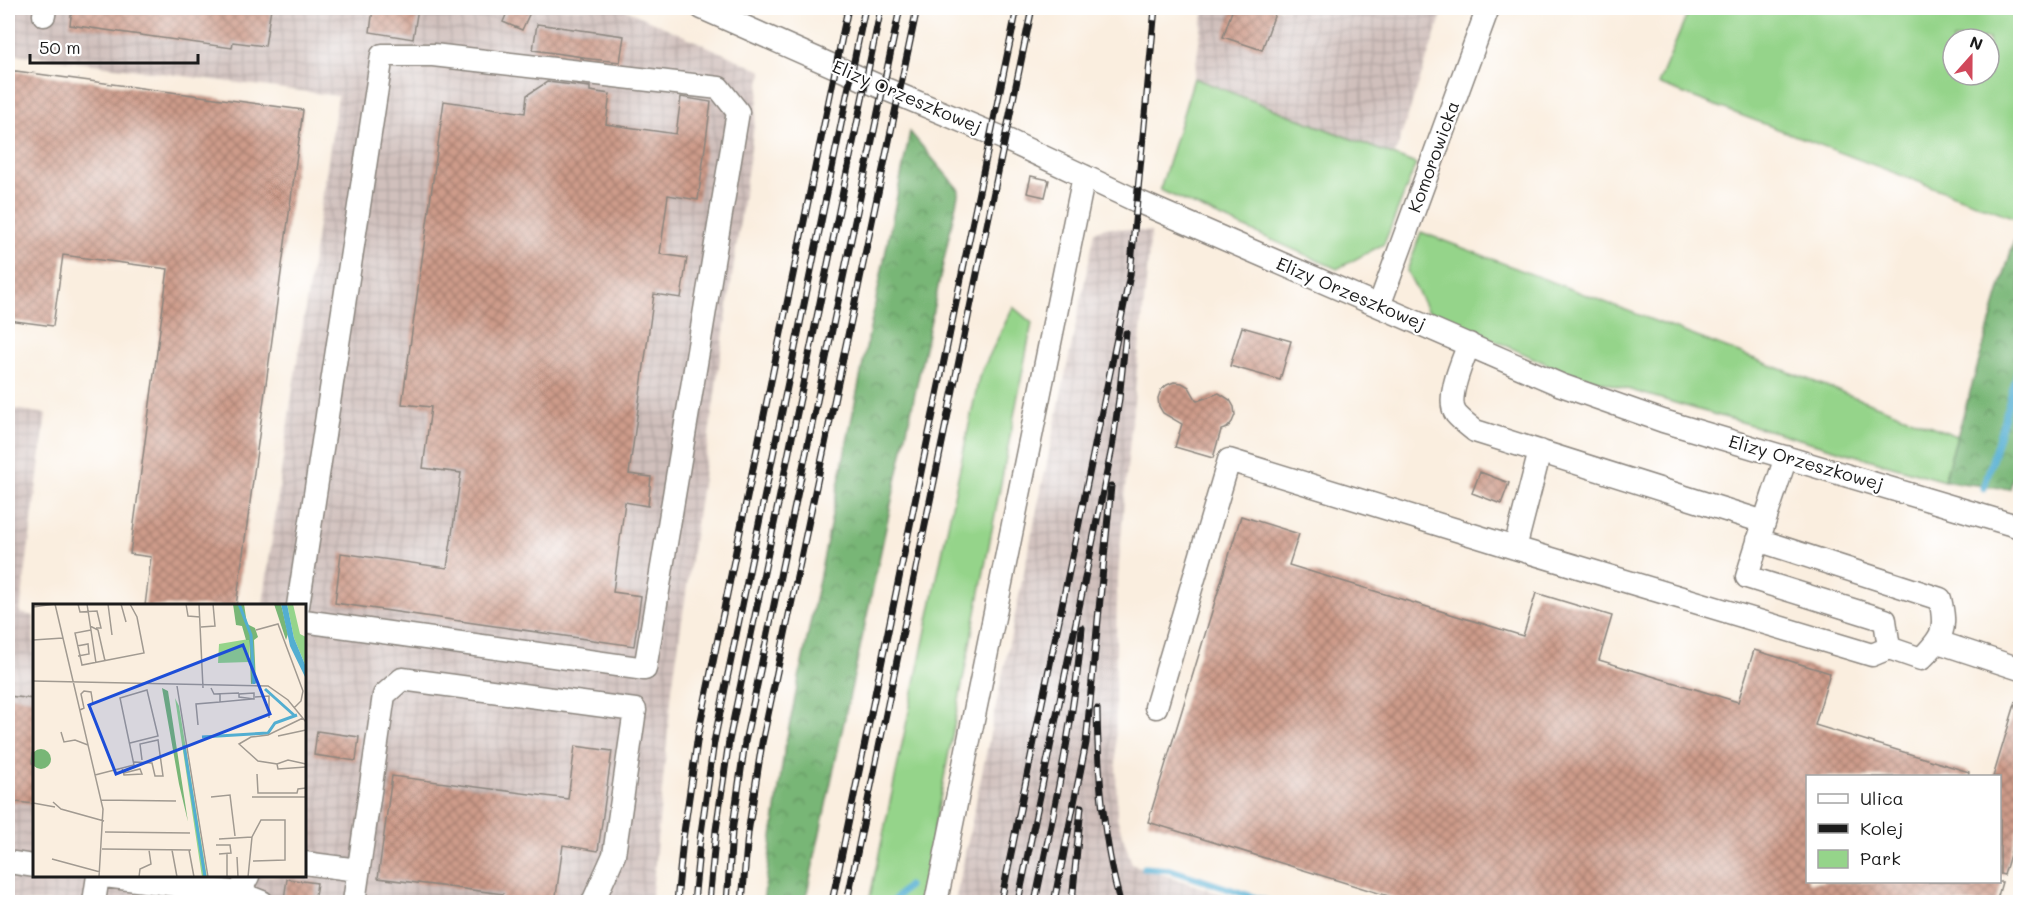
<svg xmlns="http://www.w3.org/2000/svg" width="2028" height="910" viewBox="0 0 2028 910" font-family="Mali,sans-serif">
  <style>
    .industrial { fill: url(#industrial-grid) }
    .green { fill: #95d48a; stroke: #587853; stroke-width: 1.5; fill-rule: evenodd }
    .forest { fill: url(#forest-crowns); stroke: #4a6949; stroke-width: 1.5 }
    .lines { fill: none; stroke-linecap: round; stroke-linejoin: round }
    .stream { stroke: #53aed1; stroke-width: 7 }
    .building { fill: url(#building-cross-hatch) }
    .minor-casing { stroke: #8b857e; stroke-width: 25 }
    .minor { stroke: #fff; stroke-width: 22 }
    .rail-casing { stroke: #1c1c1c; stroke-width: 7 }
    .rail { stroke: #fff; stroke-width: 4.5; stroke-dasharray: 14; stroke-linecap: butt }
    .labels { text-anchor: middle; stroke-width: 4.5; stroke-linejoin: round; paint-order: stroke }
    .street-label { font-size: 18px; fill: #1c1c1c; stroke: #fff }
    .inset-river { fill: none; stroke: #53aed1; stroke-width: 3 }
    .inset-road { fill: none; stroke: #a19a91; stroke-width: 1.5 }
    .view { fill: #1d4ed8; fill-opacity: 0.15; stroke: #1d4ed8; stroke-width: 3 }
    .inset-edge { fill: none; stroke: #1c1c1c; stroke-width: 3 }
  </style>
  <defs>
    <pattern id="industrial-grid" width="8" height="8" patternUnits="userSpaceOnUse" patternTransform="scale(1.5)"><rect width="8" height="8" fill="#d0c0bc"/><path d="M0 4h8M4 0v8" fill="none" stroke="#b2a4a1"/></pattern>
    <pattern id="forest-crowns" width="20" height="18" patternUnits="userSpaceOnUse" patternTransform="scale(1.5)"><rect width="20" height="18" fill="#78b676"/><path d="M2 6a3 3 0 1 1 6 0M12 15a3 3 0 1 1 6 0" fill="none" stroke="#629360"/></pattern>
    <pattern id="building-cross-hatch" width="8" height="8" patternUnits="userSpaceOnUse" patternTransform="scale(1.5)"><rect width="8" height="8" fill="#ce9b8a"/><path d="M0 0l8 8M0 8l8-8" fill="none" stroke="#a67e70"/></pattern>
  </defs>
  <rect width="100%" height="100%" fill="#fff"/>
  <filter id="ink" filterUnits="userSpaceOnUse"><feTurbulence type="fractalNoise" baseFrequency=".0167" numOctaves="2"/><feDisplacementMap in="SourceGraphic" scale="12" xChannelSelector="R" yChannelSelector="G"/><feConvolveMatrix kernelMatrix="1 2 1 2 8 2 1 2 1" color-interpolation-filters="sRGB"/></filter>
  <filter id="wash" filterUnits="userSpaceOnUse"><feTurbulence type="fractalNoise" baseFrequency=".008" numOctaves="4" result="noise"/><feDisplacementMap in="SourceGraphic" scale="24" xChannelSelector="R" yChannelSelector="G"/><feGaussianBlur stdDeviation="1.35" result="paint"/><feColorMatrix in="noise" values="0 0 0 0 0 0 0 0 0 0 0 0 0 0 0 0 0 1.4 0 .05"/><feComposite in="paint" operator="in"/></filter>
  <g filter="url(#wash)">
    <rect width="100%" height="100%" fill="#faeedf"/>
    <!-- industrial -->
    <path class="industrial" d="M 8,8 L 622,8 L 762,71 L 672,689 L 651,902 L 8,902 L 8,408 L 46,414 L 20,613 L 34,616 L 34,876 L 304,876 L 304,606 L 263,605 L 291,401 L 338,96 L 8,53 Z
      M 1204,8 L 1444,8 L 1394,157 L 1194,78 Z
      M 1105,227 L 1151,232 L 1124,499 L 1117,590 L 1115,696 L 1117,818 L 1132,864 L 1245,902 L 955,902 L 1095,232 Z"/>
    <!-- green -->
    <path class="green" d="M 1690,8 L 2020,8 L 2020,220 L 1658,84 ZM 1953,39 L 1989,39 L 1989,75 L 1953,75 Z
      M 1194,78 L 1416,164 L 1384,244 L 1337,269 L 1160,190 Z
      M 1421,232 L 1957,436 L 1944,481 L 1558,369 L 1427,310 L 1407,271 Z
      M 1013,307 L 1032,323 L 920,902 L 869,902 L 979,377 Z"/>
    <!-- forest -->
    <path class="forest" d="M 910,132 L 959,190 L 805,902 L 763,902 L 784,752 Z
      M 2020,220 L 2020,449 L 2010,489 L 1944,481 Z"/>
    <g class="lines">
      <!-- stream -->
      <path class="stream" d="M 1984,488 L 2020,364
        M 1144,868 L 1171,870 L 1268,902
        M 895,902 L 896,898 L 908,886"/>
    </g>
    <g id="blocks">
      <!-- building -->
      <path class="building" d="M 72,8 L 271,8 L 265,46 L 233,42 L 232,48 L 70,25 Z
        M 373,8 L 418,8 L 413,39 L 370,32 Z
        M 509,8 L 532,8 L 522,30 L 503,22 Z
        M 1233,8 L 1277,8 L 1262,50 L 1223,37 Z
        M 537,24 L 624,36 L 620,62 L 581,58 L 583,57 L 533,50 Z
        M 16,71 L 303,110 L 236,606 L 145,606 L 151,557 L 130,554 L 168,269 L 63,255 L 53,326 L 8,320 L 8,72 Z
        M 547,82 L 590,87 L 590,91 L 610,94 L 606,124 L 676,134 L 681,97 L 711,102 L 698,200 L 668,195 L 660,254 L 687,258 L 681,298 L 654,294 L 629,474 L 651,477 L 648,506 L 625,502 L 613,592 L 641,596 L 634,646 L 335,603 L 341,553 L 447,568 L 461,473 L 423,468 L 431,407 L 402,404 L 444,101 L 525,113 L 527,95 Z
        M 1031,176 L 1049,180 L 1045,197 L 1027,193 Z
        M 1242,327 L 1291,341 L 1280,380 L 1230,366 Z
        M 1174,382 L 1182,383 L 1189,387 L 1197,401 L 1219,393 L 1230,400 L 1234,407 L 1235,415 L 1232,422 L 1227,428 L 1221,430 L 1213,458 L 1175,447 L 1182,424 L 1163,413 L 1159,406 L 1158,398 L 1161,390 L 1167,385 Z
        M 1480,472 L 1509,483 L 1501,504 L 1472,493 Z
        M 1241,516 L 1299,534 L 1289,565 L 1523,636 L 1536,593 L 1612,616 L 1599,660 L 1738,702 L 1754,650 L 1830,673 L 1815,725 L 1969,772 L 1968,777 L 1808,777 L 1808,882 L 2002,882 L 1996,903 L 1411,903 L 1148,822 Z
        M 8,696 L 34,699 L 34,747 L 32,763 L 34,763 L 34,804 L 8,801 Z
        M 2016,701 L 2020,702 L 2020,821 L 2004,875 L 2000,874 L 2000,777 L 1993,777 Z
        M 317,731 L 359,737 L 356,761 L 314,755 Z
        M 575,746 L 612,751 L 598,851 L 563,845 L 555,903 L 502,903 L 503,894 L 378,878 L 392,776 L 568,799 Z
        M 287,879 L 317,883 L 314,903 L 284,899 Z"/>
    </g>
  </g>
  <g filter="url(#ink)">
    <use href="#blocks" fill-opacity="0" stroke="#8b857e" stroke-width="1.5"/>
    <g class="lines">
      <!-- minor casing -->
      <g class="minor-casing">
        <path id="minor" d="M 702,8 L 883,88 L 1005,139 L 1137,201 L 1561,385 L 1663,421 L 2020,527
          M 44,15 L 45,8
          M 1379,306 L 1488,8
          M 1469,344 C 1463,360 1445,399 1456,414 C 1461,420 1469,426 1475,431 L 1764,522
          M 1540,451 L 1515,548 L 1872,655 L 1889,648
          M 1758,540 L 1940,599 C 1947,630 1943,637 1921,659 L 1889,648 L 1885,620 L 1747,577 C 1759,536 1773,497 1786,457
          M 298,606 L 382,55 L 433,55 L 719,88 L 738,112 L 645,669 L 304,621
          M 1938,642 L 2020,669
          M 1156,707 L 1229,460 L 1515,548
          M 8,862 L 34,866
          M 304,863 L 358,870
          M 105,876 L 239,893 L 248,876
          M 239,893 L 262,902
          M 94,902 L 98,876
          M 354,902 L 384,695 L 402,679 L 635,710 L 614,855 L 593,902
          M 936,902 L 1084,176"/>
      </g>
      <!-- minor -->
      <use href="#minor" class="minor"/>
      <!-- rail casing -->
      <g class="rail-casing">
        <path id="rail" d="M 1097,709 C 1098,775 1103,839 1120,902
          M 677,902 L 683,839 L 698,735 L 848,8
          M 694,902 L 700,840 L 714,742 L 865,8
          M 709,902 L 716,830 L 729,741 L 881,8
          M 727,902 L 732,832 L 745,742 L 900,8
          M 742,902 L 748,833 L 762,743 L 917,8
          M 832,902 L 1017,8
          M 847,902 L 1032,8
          M 1001,902 L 1130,275 L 1155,8
          M 1018,902 L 1112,448 L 1119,399 L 1126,333
          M 1035,902 C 1054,811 1074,721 1082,628
          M 1054,902 L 1086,743 L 1111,486
          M 1072,902 L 1081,807"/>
      </g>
      <!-- rail -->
      <use href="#rail" class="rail"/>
    </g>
  </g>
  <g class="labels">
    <!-- street labels -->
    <g class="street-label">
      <text transform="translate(907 97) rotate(23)" y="6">Elizy Orzeszkowej</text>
      <text transform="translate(1434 157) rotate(-70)" y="6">Komorowicka</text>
      <text transform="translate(1351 294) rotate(23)" y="6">Elizy Orzeszkowej</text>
      <text transform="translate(1806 463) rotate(16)" y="6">Elizy Orzeszkowej</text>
    </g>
  </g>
  <!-- overview -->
  <g transform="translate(33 604)">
    <rect width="273" height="273" fill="#faeedf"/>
    <path d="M 254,0 L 260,0 L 267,30 L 273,33 L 273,63 L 261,34 ZM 216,35 L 216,58 L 185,59 L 186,40 ZM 142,94 L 146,102 L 174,273 L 169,273 Z" fill="#95d48a"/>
    <path d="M 200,0 L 211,0 L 214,20 L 222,24 L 225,33 L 221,36 L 223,79 L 218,80 L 216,36 L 213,36 L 209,22 L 203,21 ZM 241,0 L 248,0 L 255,30 L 253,36 ZM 129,84 L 135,87 L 155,218 L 146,180 ZM-2 155a10 10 0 1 1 20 0a10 10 0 1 1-20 0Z" fill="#78b676"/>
    <path d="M 248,0 L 254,0 L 261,34 L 273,63 L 273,75 L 257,42 Z" fill="#53aed1"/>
    <path class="inset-river" d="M 206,0 L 218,31 L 221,80M 232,85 L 262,112M 169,133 L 235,129 L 242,119 L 264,111M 151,141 L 172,273"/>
    <path class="inset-road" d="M 22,0 L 70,205 L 66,273M 45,0 L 47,8 L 64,7 L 68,24 L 63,24M 54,0 L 63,59M 75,0 L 79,31M 88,0 L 93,18M 153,0 L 155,12 L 167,13M 166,0 L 170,84M 0,3 L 22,0M 57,22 L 65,26 L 72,57M 168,23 L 182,22 L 180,0M 58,26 L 42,29 L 49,61 L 111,49 L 104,13 L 97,0M 223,26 L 245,20 L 270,87 L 268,97 L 261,104M 0,36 L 30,34M 44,42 L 55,40 L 56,50 L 45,52M 0,77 L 235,82 L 255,96 L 273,118M 144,82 L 175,273M 178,84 L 181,90 L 206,89M 221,89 L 221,95 L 206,93 L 206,90 ZM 187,90 L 187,98 L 219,95M 222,93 L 236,92 L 236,114M 47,106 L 51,104 L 48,90 L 51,87 L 58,88 L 60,100M 270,114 L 235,131 L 218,133 L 206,140 L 225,157 L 244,160 L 245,165 L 273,163M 165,121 L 163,100 L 187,98M 28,128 L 31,138 L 42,136 L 55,141M 245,132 L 273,126M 101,158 L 119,159 L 122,172 L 130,172 L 125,136 L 107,140 L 109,156M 244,160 L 255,156 L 273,160M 89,164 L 91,171 L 109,170 L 107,165 L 91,169M 224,170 L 225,189 L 264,189 L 265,185 L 273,184M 62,171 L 101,161 L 87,94 L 114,86 L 125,132 L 97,139M 178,193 L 197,191 L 202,232M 219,193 L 273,193M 68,196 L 143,197M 20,198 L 28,205 L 71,217M 0,199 L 22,203M 72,228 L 157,229M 186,235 L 219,233M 183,241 L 197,241 L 198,249 L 186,250M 69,245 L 158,246M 139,246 L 144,273M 156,246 L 161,273M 194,249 L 194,273M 204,253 L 205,273M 19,255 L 67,268M 106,273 L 107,265 L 118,260 L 116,246M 215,273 L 219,233 L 228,216 L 252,216 L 252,256 L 220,257"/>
    <path class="view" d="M 210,41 L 237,110 L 83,170 L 56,101 Z"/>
    <rect width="273" height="273" class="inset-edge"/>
  </g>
  <!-- margin -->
  <rect width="2028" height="910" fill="none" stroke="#fff" stroke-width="30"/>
  <!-- legend -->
  <rect x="1806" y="775" width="195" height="108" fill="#ffffff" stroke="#a4a4a4" stroke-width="1.5"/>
  <rect x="1818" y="794" width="30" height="9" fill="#ffffff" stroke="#a4a4a4" stroke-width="1.5"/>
  <text x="1860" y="805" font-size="18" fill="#1c1c1c">Ulica</text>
  <rect x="1818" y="824" width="30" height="9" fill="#1c1c1c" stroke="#a4a4a4" stroke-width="1.5"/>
  <text x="1860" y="835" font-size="18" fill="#1c1c1c">Kolej</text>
  <rect x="1818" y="850" width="30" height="18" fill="#95d48a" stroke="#a4a4a4" stroke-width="1.5"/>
  <text x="1860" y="865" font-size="18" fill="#1c1c1c">Park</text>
  <!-- north arrow -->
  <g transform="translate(1971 57) rotate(21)"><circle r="28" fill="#ffffff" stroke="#a4a4a4" stroke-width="1.5"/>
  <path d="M0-4.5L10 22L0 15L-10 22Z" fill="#d1495b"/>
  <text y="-9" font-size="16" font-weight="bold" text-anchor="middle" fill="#1c1c1c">N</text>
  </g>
  <!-- scale -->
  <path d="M30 54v9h168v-9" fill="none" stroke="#1c1c1c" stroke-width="3"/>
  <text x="39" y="54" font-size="18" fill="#1c1c1c" stroke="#ffffff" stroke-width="4.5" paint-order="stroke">50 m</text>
</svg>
